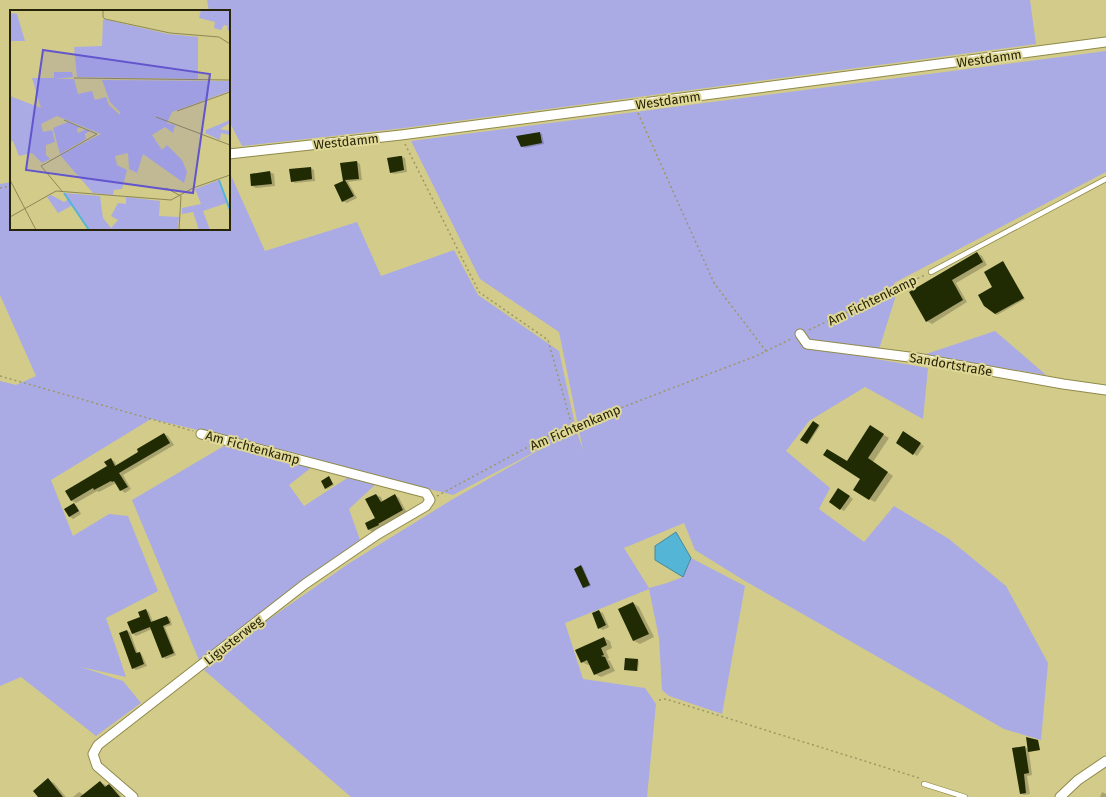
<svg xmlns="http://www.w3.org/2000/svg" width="1106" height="797" viewBox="0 0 1106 797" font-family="'Fira Sans',sans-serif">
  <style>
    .green { fill: #aaabe5 }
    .water { fill: #55b5d6; stroke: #478a98 }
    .shadow { fill: #0003 }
    .building { fill: #202a03 }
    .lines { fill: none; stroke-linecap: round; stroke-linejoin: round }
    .service-casing { stroke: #908a4a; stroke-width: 6 }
    .minor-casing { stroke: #908a4a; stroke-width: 11 }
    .path { stroke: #9d9762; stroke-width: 1.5; stroke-dasharray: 2 3; stroke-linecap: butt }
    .service { stroke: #fff; stroke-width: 4.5 }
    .minor { stroke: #fff; stroke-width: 9 }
    .labels { text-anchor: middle; stroke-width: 4; stroke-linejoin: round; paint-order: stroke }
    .street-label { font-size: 13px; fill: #272409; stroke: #dfd896 }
    .inset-river { fill: none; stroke: #55b5d6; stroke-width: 2 }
    .inset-road { fill: none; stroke: #8e8856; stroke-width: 1 }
    .view { fill: #6255cd; fill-opacity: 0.15; stroke: #6255cd; stroke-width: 2 }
    .inset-edge { fill: none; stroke: #272409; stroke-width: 2 }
  </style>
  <rect width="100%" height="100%" fill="#d2cb8a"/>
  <!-- green -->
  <path class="green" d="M 207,0 L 1030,0 L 1036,44 L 404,128 L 242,146 L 229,121 L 229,11 L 209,11 Z
    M 1106,51 L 1106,172 L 894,283 L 897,292 L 876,359 L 928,368 L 923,419 L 865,387 L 809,421 L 786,451 L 830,488 L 819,509 L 864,542 L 894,506 L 949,539 L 1006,586 L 1048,663 L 1041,740 L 1004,729 L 745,581 L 695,550 L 684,523 L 624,548 L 649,588 L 667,583 L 683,577 L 691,558 L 745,586 L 722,714 L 669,696 L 662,690 L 659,638 L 649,589 L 565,623 L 583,679 L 645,688 L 656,704 L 647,797 L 351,797 L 204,670 L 258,627 L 348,564 L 453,499 L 557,440 L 453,495 L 284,453 L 202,431 L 151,419 L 51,480 L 73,536 L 109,514 L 128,516 L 158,591 L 106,618 L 126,677 L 81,667 L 123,681 L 141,703 L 96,736 L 21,677 L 0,686 L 0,381 L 16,385 L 36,376 L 0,295 L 0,184 L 11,182 L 11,229 L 229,229 L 229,171 L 265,251 L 357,222 L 381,276 L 454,250 L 478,295 L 559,351 L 576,429 L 583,450 L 559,332 L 480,279 L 411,141 Z
    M 995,331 L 1046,375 L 923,355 Z
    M 224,446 L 312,467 L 289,485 L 304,506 L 352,475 L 376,484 L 349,509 L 360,540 L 303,582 L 204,661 L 199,660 L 132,500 Z"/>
  <!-- water -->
  <path class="water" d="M 676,532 L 691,558 L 683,577 L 655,560 L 655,546 Z"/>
  <!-- shadow -->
  <path class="shadow" d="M 539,133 L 542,134 L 544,144 L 525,148 L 522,146 Z
    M 401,157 L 405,158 L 407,172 L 394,174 L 391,172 Z
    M 357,162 L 360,164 L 362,180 L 348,182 L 357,198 L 347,203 L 343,201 L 344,181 Z
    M 311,168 L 314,170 L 315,181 L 295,183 L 292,181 Z
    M 270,172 L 274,174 L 275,186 L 256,188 L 252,186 Z
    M 977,253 L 982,256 L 987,265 L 956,283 L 967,302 L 932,324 L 927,321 L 911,292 Z
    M 1003,262 L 1004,263 L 1025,299 L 997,315 L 995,314 L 993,287 Z
    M 814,422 L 820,426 L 808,444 L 802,440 Z
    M 876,430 L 889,438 L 873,462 L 893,476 L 875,502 L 869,499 L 862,479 Z
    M 164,434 L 168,436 L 174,445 L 123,475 L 131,489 L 125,493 L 121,490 L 116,483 L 99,492 L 97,491 L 76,503 L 72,501 L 67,491 L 108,467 L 111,459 L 115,462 L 117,466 L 140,453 Z
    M 907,435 L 924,446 L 917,456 L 914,454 Z
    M 329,478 L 334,485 L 327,489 L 326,488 Z
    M 842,491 L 853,499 L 844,511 L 841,509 Z
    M 376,495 L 381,497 L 383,502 L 395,495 L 399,498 L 407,513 L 375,533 L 369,530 L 366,524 L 375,519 Z
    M 74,504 L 77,506 L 81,514 L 73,519 L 69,516 Z
    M 581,566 L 583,567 L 591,586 L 585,588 L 584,588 Z
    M 633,603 L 639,607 L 654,637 L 640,644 L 634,641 L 619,610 Z
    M 146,610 L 149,612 L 153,622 L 167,617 L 170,618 L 172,625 L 165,627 L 176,655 L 166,659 L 163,657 L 152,629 L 136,636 L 133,634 L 128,622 L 141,617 Z
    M 599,611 L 603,613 L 609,627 L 603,630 L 599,628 Z
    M 127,631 L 130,632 L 138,654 L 139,653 L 142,655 L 147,666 L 136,670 L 133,668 Z
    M 604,638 L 610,641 L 612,648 L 606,651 L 609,658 L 607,659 L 610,661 L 615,671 L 601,677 L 595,674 L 590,664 L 588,665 L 582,662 Z
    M 637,660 L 639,661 L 638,671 L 625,670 Z
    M 1037,741 L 1039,750 L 1029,752 L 1032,775 L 1027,776 L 1030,794 L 1024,795 L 1021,793 L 1025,747 L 1028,749 Z
    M 48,780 L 54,783 L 66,797 L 39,797 Z
    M 100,782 L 107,786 L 109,785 L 115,789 L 122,797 L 73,797 L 79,792 L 84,795 Z
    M 1102,792 L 1106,794 L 1106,797 L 1100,797 Z"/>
  <!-- building -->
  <path class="building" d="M 540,132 L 542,143 L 521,147 L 516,136 Z
    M 400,156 L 402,156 L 404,170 L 390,173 L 387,158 Z
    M 357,161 L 359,179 L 345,180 L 354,196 L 342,202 L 334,185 L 343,181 L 340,163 Z
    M 311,167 L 312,179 L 291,182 L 289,169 Z
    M 270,171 L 272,184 L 251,186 L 250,174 Z
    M 977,252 L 983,262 L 952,280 L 963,300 L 926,322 L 909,292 Z
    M 1003,261 L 1024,298 L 995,314 L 984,306 L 978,295 L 992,287 L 984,272 Z
    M 813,421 L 819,425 L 807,444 L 800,440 Z
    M 870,425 L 884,434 L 868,458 L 888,472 L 869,500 L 853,490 L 860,479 L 823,455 L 827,449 L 847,461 Z
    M 903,431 L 921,443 L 913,455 L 896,443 Z
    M 164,433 L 170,443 L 119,473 L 128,487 L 120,491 L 114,481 L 112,482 L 111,481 L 94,490 L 93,488 L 71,501 L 65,491 L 107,466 L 104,462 L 111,458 L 115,466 L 138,452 L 137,449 Z
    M 329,476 L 333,484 L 325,489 L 321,481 Z
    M 838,488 L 850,496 L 840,510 L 829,502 Z
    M 376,494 L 381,502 L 395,494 L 403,510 L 378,524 L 365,499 Z
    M 74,503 L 79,511 L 69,517 L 64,509 Z
    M 375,518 L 379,525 L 368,530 L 365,523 Z
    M 581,565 L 590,585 L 583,588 L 574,569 Z
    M 633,602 L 649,634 L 633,641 L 618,609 Z
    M 146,609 L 151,622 L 167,616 L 170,623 L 163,626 L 174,653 L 162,658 L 150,627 L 132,634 L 127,622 L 140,617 L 138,612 Z
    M 599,610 L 606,625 L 598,629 L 592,613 Z
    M 127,630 L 136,653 L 140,652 L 144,664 L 132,669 L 119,633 Z
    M 604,637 L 607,645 L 601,648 L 604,655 L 601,656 L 605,657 L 610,668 L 594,675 L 587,660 L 581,663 L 575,650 Z
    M 625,658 L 638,659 L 637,671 L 624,670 Z
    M 1026,737 L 1038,740 L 1040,750 L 1028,752 Z
    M 1025,746 L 1029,773 L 1024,774 L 1026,793 L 1020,794 L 1012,748 Z
    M 48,778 L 63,797 L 38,797 L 33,791 Z
    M 100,781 L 105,787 L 109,784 L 120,797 L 80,797 Z"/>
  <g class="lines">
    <!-- service casing -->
    <g class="service-casing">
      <path id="service" d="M 931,272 L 1106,179
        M 924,784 L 965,797"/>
    </g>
    <!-- minor casing -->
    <g class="minor-casing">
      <path id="minor" d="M 229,154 L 401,135 L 1106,42
        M 800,334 L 807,344 L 917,358 L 1063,384 L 1106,390
        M 133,797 L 97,766 L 93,754 L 98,745 L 305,584 L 378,534 L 426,506 L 430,500 L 426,493 L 201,434
        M 1060,797 L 1078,780 L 1106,761"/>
    </g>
    <!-- path -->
    <path class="path" d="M 638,113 L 714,283 L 766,351
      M 405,144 L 479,292 L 548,340 L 572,426
      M 0,188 L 11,186
      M 809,330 L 925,275
      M 0,376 L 193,431
      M 437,496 L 550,435 L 756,356 L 791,339
      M 659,700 L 666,699 L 919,778"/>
    <!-- service -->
    <use href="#service" class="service"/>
    <!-- minor -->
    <use href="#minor" class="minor"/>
  </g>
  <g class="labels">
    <!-- street labels -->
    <g class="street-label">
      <text transform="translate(989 58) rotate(-8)" y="5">Westdamm</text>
      <text transform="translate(668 100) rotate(-8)" y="5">Westdamm</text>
      <text transform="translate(346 141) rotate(-6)" y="5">Westdamm</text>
      <text transform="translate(872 300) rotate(-26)" y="5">Am Fichtenkamp</text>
      <text transform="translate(951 364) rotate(10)" y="5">Sandortstraße</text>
      <text transform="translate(575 427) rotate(-23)" y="5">Am Fichtenkamp</text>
      <text transform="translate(253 447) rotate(15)" y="5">Am Fichtenkamp</text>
      <text transform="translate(233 640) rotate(-38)" y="5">Ligusterweg</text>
    </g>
  </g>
  <!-- overview -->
  <g transform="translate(10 10)">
    <rect width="220" height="220" fill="#d2cb8a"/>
    <path d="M 191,0 L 220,0 L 220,21 L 217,20 L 218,16 L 214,15 L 211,20 L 204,18 L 205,12 L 189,8 ZM 0,3 L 7,4 L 15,31 L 0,31 ZM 93,9 L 158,24 L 188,27 L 188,69 L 67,67 L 64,37 L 92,36 ZM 44,62 L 62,62 L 63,67 L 45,69 L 64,69 L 68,84 L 82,81 L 85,90 L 96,87 L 99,95 L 110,105 L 110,102 L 100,92 L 92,70 L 220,71 L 220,81 L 162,102 L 157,113 L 165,115 L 163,123 L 155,117 L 142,125 L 152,140 L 157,135 L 172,150 L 177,162 L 174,173 L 133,144 L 127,163 L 119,159 L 118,143 L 105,146 L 107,155 L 117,160 L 112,179 L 104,180 L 103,185 L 83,183 L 50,145 L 91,124 L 47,106 L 31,114 L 33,122 L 42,120 L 45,132 L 36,135 L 36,145 L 40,149 L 32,153 L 22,143 L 9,146 L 3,131 L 0,132 L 0,86 L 31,98 L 22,68 L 44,68 ZM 220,110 L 220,115 L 220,113 L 210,119 L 220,121 L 220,125 L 211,123 L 210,130 L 195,123 L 196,120 ZM 58,112 L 70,117 L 67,119 L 68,123 L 76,119 L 80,121 L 75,124 L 76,129 L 50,144 L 43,118 ZM 209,170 L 217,193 L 193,201 L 200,220 L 189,220 L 183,202 L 172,204 L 172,198 L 191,194 L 185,179 ZM 54,183 L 90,186 L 93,208 L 101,218 L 108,210 L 101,206 L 108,193 L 116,194 L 116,187 L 150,191 L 149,206 L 169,207 L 168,219 L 80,220 ZM 41,185 L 54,192 L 59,189 L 63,195 L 48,203 L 37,187 Z" fill="#aaabe5"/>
    <path class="inset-river" d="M 209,170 L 220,200M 54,183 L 79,220"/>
    <path class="inset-road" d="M 93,0 L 93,7 L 95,9 L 160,23 L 209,27 L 220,34M 64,68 L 220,70M 167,101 L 220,82M 146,107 L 220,135M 54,110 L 87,124M 0,170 L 26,220M 156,178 L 171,186M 52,181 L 31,156 L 87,124M 0,207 L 46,181 L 161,190 L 183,178 L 220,165M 169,220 L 171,186"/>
    <path class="view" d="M 33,40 L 200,64 L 183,183 L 16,160 Z"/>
    <rect width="220" height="220" class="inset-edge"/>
  </g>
</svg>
